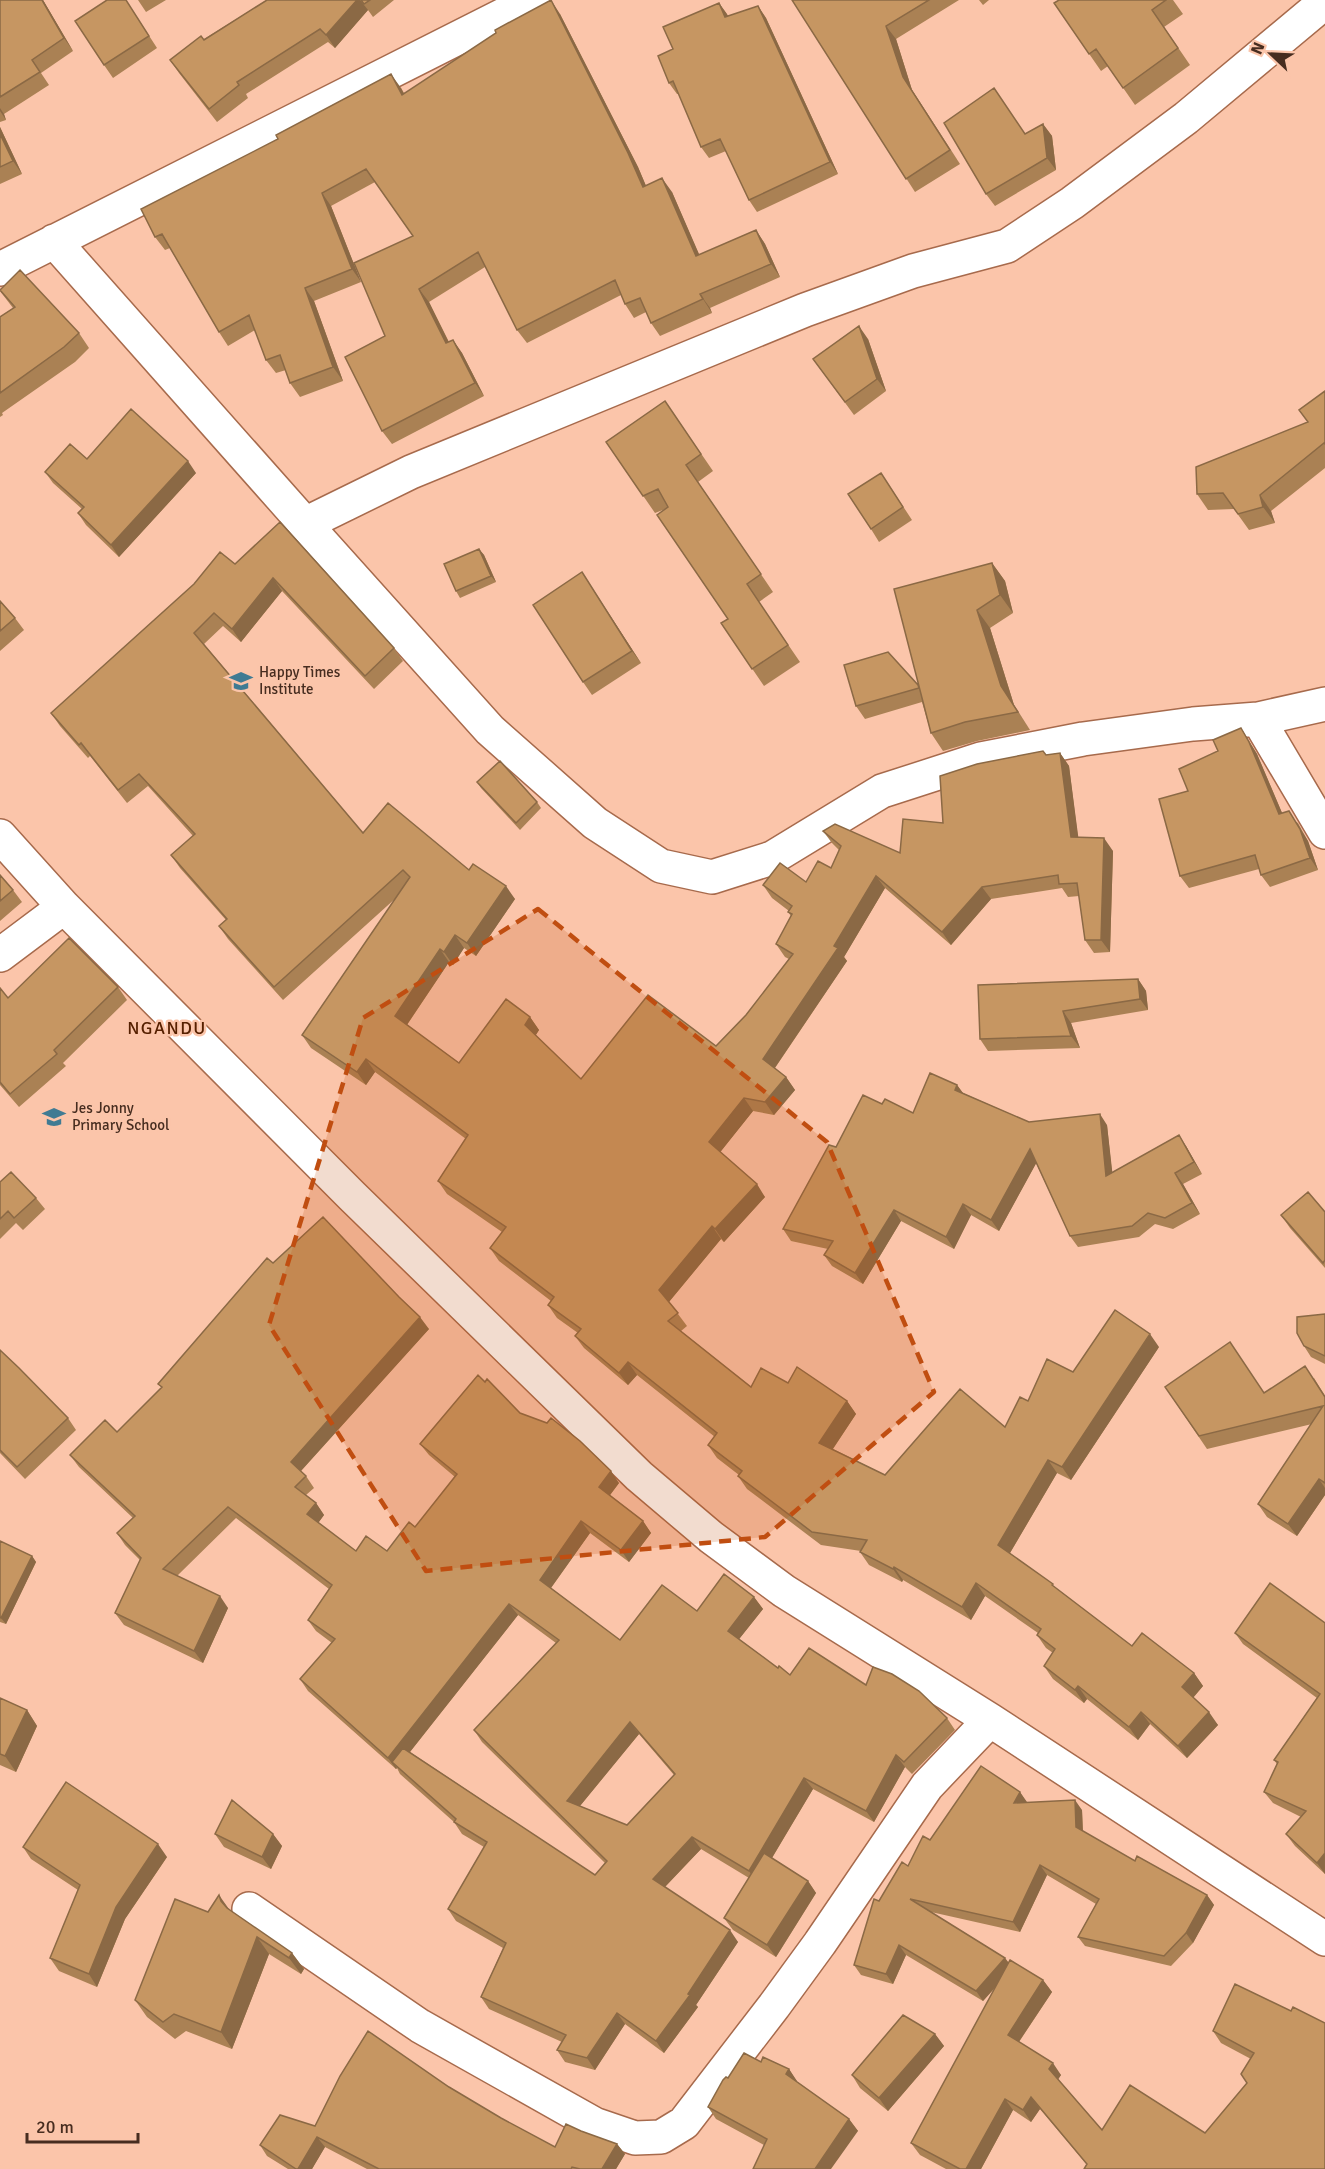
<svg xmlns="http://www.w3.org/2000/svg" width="1325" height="2169" viewBox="0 0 1325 2169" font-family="Signika,sans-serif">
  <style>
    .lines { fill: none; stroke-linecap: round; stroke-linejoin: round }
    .minor-casing { stroke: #a76a4c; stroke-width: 36 }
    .minor { stroke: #fff; stroke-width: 33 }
    .wall { fill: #aa8154; fill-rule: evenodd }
    .shaded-wall { fill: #8b6945 }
    .building { fill: #c69662; stroke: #8b6945; stroke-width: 1.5; fill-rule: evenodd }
    .marked { fill: #c04e11; fill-opacity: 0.2; stroke: #c04e11; stroke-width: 4.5; stroke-dasharray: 12 8; stroke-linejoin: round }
    .labels { text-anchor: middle; stroke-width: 5; stroke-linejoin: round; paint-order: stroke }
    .poi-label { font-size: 15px; fill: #472d20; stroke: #fbc5aa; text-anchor: start }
    .quarter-label { font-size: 18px; letter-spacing: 1.5px; fill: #562000; stroke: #fbc5aa }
  </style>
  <rect width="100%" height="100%" fill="#fbc5aa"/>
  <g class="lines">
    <!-- minor casing -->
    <g class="minor-casing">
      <path id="minor" d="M 54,241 L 305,524 L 490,730 L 595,823 L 661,866 L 712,877 L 772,858 L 882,791 L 981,759 L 1083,739 L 1193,724 L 1258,719 L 1325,704
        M 0,269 L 533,0
        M 305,524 L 411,472 L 805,310 L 913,271 L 1007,246 L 1072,203 L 1186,118 L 1325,2
        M 1258,719 L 1325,832
        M 0,836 L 64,907 L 352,1196 L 639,1476 L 711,1537 L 784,1591 L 990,1720 L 1325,1939
        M 0,955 L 64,907
        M 249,1909 L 420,2026 L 594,2124 L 635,2138 L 661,2137 L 684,2123 L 774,2006 L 820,1943 L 927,1786 L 990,1720"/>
    </g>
    <!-- minor -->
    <use href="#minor" class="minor"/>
  </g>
  <!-- wall -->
  <path class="wall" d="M 0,0 L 43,0 L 73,51 L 41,73 L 49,85 L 4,114 L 6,120 L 0,122 Z
    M 126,0 L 157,48 L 113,78 L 104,65 Z
    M 138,0 L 166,0 L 146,12 Z
    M 267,0 L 394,0 L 373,17 L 368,10 L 335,48 L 328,42 L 246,94 L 248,98 L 217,122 L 179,73 L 170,60 Z
    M 792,0 L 959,0 L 896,39 L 912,90 L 960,164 L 915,192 Z
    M 979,0 L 989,0 L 983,5 Z
    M 1059,0 L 1173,0 L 1183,14 L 1164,27 L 1190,65 L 1135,105 L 1108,66 L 1101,71 L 1054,3 Z
    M 719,3 L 728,16 L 758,6 L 766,18 L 838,174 L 757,212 L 749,200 L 726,151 L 709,158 L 701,147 L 679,94 L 677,94 L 669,83 L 673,49 Z
    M 560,14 L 638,167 L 646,186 L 672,192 L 699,255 L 756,230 L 765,244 L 780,277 L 710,308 L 712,313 L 660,336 L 651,323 L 646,312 L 634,318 L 625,304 L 621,295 L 527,343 L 517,330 L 485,267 L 429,302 L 449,342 L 453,340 L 462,353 L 484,396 L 392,444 L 382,431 L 385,336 L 413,236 L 375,182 L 331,206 L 361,282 L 314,301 L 343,381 L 300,397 L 290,383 L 286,370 L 276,373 L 266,360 L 255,330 L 228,346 L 219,332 L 170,248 L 165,250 L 155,237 L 401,88 L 404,93 Z
    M 1043,124 L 1052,136 L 1056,170 L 995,206 L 986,194 L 1025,134 Z
    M 0,127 L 22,174 L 0,184 Z
    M 0,291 L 79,333 L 89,348 L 75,362 L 2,413 L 3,415 L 0,417 L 0,317 L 13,308 Z
    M 868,339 L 886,391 L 854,415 L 813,359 Z
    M 1325,391 L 1325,468 L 1271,511 L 1275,523 L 1249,530 L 1234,509 L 1208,510 L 1197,494 L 1308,422 L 1299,410 Z
    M 665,401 L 713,471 L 698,482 L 773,592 L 759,602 L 800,662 L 764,686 L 721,623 L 728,619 L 668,508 L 655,513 L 606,442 Z
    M 87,459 L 196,473 L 119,557 L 86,525 L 78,513 L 82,509 L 53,483 L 45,472 Z
    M 889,485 L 912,520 L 879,542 L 871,529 Z
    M 280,522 L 394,648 L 403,661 L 374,689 L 282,591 L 241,642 L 223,626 L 204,644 L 363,833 L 469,870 L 515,899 L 476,956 L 464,948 L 453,965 L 449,962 L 407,1025 L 459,1063 L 530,1017 L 539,1030 L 535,1036 L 581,1079 L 716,1046 L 746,1015 L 789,959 L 785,957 L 776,944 L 791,916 L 788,912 L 789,911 L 772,898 L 763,885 L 806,882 L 831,868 L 839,850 L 832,843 L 823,831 L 900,853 L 943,823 L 1046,755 L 1060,753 L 1069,766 L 1078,838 L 1113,851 L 1110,952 L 1094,953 L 1085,940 L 1079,896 L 1068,897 L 1062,888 L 991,899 L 951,945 L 885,888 L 844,957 L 847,961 L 775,1068 L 786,1077 L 795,1090 L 774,1115 L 753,1111 L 720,1152 L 765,1197 L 724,1242 L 721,1239 L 669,1302 L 687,1326 L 681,1331 L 751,1387 L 788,1383 L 847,1401 L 856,1414 L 833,1449 L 885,1475 L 1005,1427 L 1028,1401 L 1073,1372 L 1159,1347 L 1071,1480 L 1057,1473 L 1010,1553 L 1132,1646 L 1194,1673 L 1203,1686 L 1193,1698 L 1218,1725 L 1187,1758 L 1150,1724 L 1138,1740 L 1087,1699 L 1084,1703 L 1053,1679 L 1044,1666 L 1053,1653 L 1046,1648 L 1037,1635 L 1038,1633 L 985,1596 L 971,1620 L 903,1580 L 902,1582 L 869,1565 L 860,1552 L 861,1551 L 821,1545 L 747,1489 L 738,1476 L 739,1475 L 717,1458 L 708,1445 L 715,1437 L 637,1375 L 628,1385 L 584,1348 L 575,1336 L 578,1333 L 557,1318 L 548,1305 L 551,1301 L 499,1261 L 490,1248 L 502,1232 L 447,1194 L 438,1181 L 466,1139 L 375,1072 L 366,1085 L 311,1048 L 302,1035 L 397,897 L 283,1000 L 228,939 L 219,926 L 226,920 L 180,868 L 171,855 L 193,836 L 148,786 L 127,803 L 90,756 L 88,758 L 60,726 L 51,713 L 235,564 Z
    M 479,549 L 484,555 L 496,582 L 460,598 L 456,591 Z
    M 992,563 L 1005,581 L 1013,613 L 990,628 L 1014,705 L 1030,730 L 977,741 L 943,751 L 931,733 L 922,702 L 865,719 L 856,706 L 918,685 Z
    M 582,572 L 641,663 L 592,695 L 583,682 Z
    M 0,601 L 15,618 L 24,630 L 0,651 Z
    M 1241,728 L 1257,754 L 1282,813 L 1298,823 L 1308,841 L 1318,870 L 1270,887 L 1261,875 L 1259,869 L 1189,888 L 1180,876 L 1218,751 Z
    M 477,782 L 537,802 L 541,808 L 520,830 L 481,788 Z
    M 0,875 L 13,890 L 22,902 L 0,921 Z
    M 1138,979 L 1146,991 L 1148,1010 L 1071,1023 L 1080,1048 L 988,1051 L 980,1039 Z
    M 118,987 L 127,1000 L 63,1063 L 66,1066 L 19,1107 L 0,1085 L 0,988 L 8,998 Z
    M 957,1085 L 963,1093 L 1029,1122 L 1107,1125 L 1112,1173 L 1186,1146 L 1202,1174 L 1183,1184 L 1200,1214 L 1173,1229 L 1155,1224 L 1139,1237 L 1078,1247 L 1070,1236 L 1036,1163 L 999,1231 L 971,1215 L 954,1249 L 901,1221 L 863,1284 L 832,1266 L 824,1255 L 828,1249 L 791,1241 L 783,1229 L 836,1147 L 882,1104 L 913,1113 Z
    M 0,1182 L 36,1198 L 45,1209 L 23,1230 L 16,1223 L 0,1239 Z
    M 1325,1212 L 1325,1268 L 1290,1228 L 1281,1215 Z
    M 273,1263 L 429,1329 L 301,1471 L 306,1476 L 314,1488 L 306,1495 L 316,1503 L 324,1515 L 318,1523 L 356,1551 L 387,1551 L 415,1527 L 455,1477 L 429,1455 L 420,1444 L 485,1382 L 520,1413 L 619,1483 L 610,1495 L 643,1521 L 651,1533 L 629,1562 L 590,1533 L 551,1588 L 620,1640 L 697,1611 L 754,1597 L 763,1609 L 739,1639 L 778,1668 L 790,1675 L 866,1685 L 947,1718 L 955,1730 L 912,1774 L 905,1767 L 874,1822 L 813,1789 L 772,1858 L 808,1881 L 816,1893 L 776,1957 L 733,1930 L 724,1918 L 749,1878 L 701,1849 L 665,1887 L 738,1942 L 696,2005 L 698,2007 L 664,2053 L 625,2024 L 595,2070 L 565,2062 L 557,2050 L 562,2042 L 489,2009 L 481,1997 L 503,1948 L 456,1921 L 448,1909 L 484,1847 L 462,1834 L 454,1822 L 400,1774 L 397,1768 L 396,1769 L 308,1691 L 300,1679 L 332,1643 L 316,1631 L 308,1620 L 329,1589 L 236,1518 L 177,1576 L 228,1608 L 203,1663 L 124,1625 L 115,1613 L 140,1560 L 125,1545 L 117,1533 L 133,1518 L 79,1467 L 70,1455 L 117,1432 L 162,1388 L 158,1384 ZM 518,1615 L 556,1643 L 474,1730 L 482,1742 L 605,1863 L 595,1875 L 410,1752 ZM 639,1734 L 674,1775 L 627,1825 L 580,1806 Z
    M 1325,1314 L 1325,1364 L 1311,1357 L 1304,1346 Z
    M 0,1350 L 68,1418 L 76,1430 L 25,1479 L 0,1453 Z
    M 1314,1378 L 1325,1396 L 1325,1495 L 1297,1536 L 1267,1517 L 1258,1504 L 1312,1424 L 1207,1449 L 1165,1387 L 1265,1392 Z
    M 0,1541 L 32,1556 L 36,1562 L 6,1624 L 0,1622 Z
    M 1325,1623 L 1325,1874 L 1295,1846 L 1286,1834 L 1301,1817 L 1273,1803 L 1264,1792 L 1277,1764 L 1274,1760 L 1317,1698 L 1243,1644 L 1235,1633 Z
    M 0,1698 L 27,1710 L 37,1726 L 16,1772 L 0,1765 Z
    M 1020,1792 L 1026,1802 L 1082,1810 L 1083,1831 L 1135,1861 L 1207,1895 L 1214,1905 L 1193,1943 L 1171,1966 L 1085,1946 L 1078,1937 L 1096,1904 L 1047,1875 L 1020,1932 L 931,1912 L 1005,1958 L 1009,1963 L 1043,1980 L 1052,1992 L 1019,2042 L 1061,2075 L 1058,2079 L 1102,2130 L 1205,2133 L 1247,2083 L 1251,2059 L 1221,2043 L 1213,2031 L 1291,2011 L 1325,2169 L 1087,2165 L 1040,2109 L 1031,2122 L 1013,2110 L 981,2169 L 946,2169 L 920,2155 L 911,2143 L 996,1987 L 983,2001 L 906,1955 L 893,1984 L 861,1975 L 854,1965 L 879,1901 L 908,1866 L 930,1840 Z
    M 215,1834 L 273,1834 L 282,1846 L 271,1869 L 224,1847 Z
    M 23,1847 L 167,1857 L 125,1919 L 97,1987 L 59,1971 L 50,1958 L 78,1890 L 31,1859 Z
    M 208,1912 L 292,1953 L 304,1969 L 301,1974 L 269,1954 L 232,2049 L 186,2031 L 175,2039 L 147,2017 L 135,2000 Z
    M 935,2034 L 944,2046 L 888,2111 L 860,2088 L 852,2075 Z
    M 761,2062 L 789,2069 L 797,2082 L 849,2119 L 858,2131 L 764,2145 L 716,2119 L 708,2107 L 728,2078 Z
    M 449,2087 L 501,2118 L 555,2147 L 581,2131 L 617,2144 L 625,2154 L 616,2169 L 367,2169 L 325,2147 L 312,2169 L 288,2169 L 267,2156 L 260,2145 L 315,2126 Z"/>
  <!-- shaded-wall -->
  <path class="shaded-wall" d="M 42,0 L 43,0 L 73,51 L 64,38 Z
    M 357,0 L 360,0 L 368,10 L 335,48 L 326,35 Z
    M 551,0 L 560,14 L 638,167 L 652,200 L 643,187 Z
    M 719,3 L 727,14 L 734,29 L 725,17 Z
    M 758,6 L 766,18 L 838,174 L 830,162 Z
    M 886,26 L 896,39 L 912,90 L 960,164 L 903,77 Z
    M 391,74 L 401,88 L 411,108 L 402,95 Z
    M 0,108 L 4,114 L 6,120 L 0,111 Z
    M 1043,124 L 1052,136 L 1056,170 L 1047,158 Z
    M 0,127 L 22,174 L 13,161 L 0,134 Z
    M 662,178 L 672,192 L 706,270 L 696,256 Z
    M 322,193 L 331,206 L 361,282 L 352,269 Z
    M 756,230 L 765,244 L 780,277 L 771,264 Z
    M 305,288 L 314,301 L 343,381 L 333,367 Z
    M 419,289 L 429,302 L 456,357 L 446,343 Z
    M 700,294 L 710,308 L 712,313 L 703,299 Z
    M 859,326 L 868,339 L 886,391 L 877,379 Z
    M 453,340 L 462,353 L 484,396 L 475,383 Z
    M 188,461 L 196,473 L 119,557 L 111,545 Z
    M 1260,495 L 1271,511 L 1275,523 L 1263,507 Z
    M 479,549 L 484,555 L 496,582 L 491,576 Z
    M 992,563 L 1005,581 L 1013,613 L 1000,595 Z
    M 582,572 L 590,585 L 641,663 L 632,651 Z
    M 273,578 L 282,591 L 241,642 L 232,629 Z
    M 977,610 L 990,628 L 1014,705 L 1030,730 L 1001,686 Z
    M 1241,728 L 1257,754 L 1288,827 L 1279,814 Z
    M 1060,753 L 1069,766 L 1080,850 L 1071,837 Z
    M 1289,811 L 1308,841 L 1318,870 L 1310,858 Z
    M 1104,838 L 1113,851 L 1110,952 L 1101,940 Z
    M 876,876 L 885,888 L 844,957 L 847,961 L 772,1072 L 763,1059 L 834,946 Z
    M 506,886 L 515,899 L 476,956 L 467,943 Z
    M 982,887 L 991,899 L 951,945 L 942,932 Z
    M 455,935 L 464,948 L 453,965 L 444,952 Z
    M 440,949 L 449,962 L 404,1029 L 395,1016 Z
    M 1138,979 L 1146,991 L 1148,1010 L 1140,999 Z
    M 1063,1011 L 1071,1023 L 1080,1048 L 1071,1036 Z
    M 530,1017 L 539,1030 L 534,1038 L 525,1025 Z
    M 366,1059 L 375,1072 L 366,1085 L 357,1072 Z
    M 786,1077 L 795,1090 L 774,1115 L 765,1102 Z
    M 957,1085 L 965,1096 L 955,1090 Z
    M 744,1098 L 753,1111 L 718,1155 L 709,1142 Z
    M 1100,1114 L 1107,1125 L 1114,1187 L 1106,1176 Z
    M 1179,1135 L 1186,1146 L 1202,1174 L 1194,1162 Z
    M 1030,1149 L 1038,1160 L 999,1231 L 991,1220 Z
    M 1175,1173 L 1183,1184 L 1200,1214 L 1192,1203 Z
    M 757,1184 L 765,1197 L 724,1242 L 715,1229 Z
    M 963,1204 L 971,1215 L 954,1249 L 946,1237 Z
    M 894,1210 L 901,1221 L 863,1284 L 855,1273 Z
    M 712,1226 L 721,1239 L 668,1303 L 659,1290 Z
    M 420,1317 L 429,1329 L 299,1473 L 291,1462 Z
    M 1150,1334 L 1159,1347 L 1071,1480 L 1062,1467 Z
    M 628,1362 L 637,1375 L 628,1385 L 619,1373 Z
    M 847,1401 L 856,1414 L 828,1456 L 819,1443 Z
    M 1048,1460 L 1057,1473 L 1007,1558 L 998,1545 Z
    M 611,1471 L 619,1483 L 607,1499 L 599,1487 Z
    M 1319,1479 L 1325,1488 L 1325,1495 L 1297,1536 L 1288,1524 Z
    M 316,1503 L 324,1515 L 316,1526 L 307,1514 Z
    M 581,1521 L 590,1533 L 548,1592 L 540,1580 Z
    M 643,1521 L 651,1533 L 629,1562 L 621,1550 Z
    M 32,1556 L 36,1562 L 6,1624 L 1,1618 Z
    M 894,1567 L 903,1580 L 902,1582 L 893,1569 Z
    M 976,1583 L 985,1596 L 971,1620 L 962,1607 Z
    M 220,1596 L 228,1608 L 203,1663 L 194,1651 Z
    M 754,1597 L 763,1609 L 736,1643 L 728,1631 Z
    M 509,1604 L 518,1615 L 398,1767 L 392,1762 L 397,1768 L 396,1769 L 388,1758 Z
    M 1194,1673 L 1203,1686 L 1191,1700 L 1182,1687 Z
    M 1078,1686 L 1087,1699 L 1084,1703 L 1075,1690 Z
    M 27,1710 L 37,1726 L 16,1772 L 5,1756 Z
    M 1141,1712 L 1150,1724 L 1138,1740 L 1129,1727 Z
    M 1209,1712 L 1218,1725 L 1187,1758 L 1178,1746 Z
    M 630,1722 L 639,1734 L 575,1812 L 567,1801 Z
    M 896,1755 L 905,1767 L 874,1822 L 866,1811 Z
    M 804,1778 L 813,1789 L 757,1883 L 749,1871 Z
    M 1020,1792 L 1027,1802 L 1021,1812 L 1014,1803 Z
    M 1075,1800 L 1082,1810 L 1083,1837 L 1076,1827 Z
    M 273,1834 L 282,1846 L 271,1869 L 262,1857 Z
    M 692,1837 L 701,1849 L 661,1891 L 653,1879 Z
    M 158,1844 L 167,1857 L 125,1919 L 97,1987 L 89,1974 L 116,1907 Z
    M 1325,1853 L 1325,1874 L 1317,1863 Z
    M 1040,1865 L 1047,1875 L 1020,1932 L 1013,1922 Z
    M 808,1881 L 816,1893 L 776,1957 L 767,1945 Z
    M 219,1895 L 231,1912 L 221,1901 Z
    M 1207,1895 L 1214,1905 L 1193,1943 L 1186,1933 Z
    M 730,1930 L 738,1942 L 696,2005 L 698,2007 L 664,2053 L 656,2041 Z
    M 257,1937 L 269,1954 L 232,2049 L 221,2032 Z
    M 899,1945 L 906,1955 L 893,1984 L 886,1974 Z
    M 292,1953 L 304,1969 L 301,1974 L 289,1958 Z
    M 1005,1958 L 1012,1968 L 983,2001 L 976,1991 Z
    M 1043,1980 L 1052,1992 L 1016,2046 L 1008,2035 Z
    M 617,2013 L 625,2024 L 595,2070 L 587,2058 Z
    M 935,2034 L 944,2046 L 888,2111 L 879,2098 Z
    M 1053,2063 L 1061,2075 L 1057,2081 L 1049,2069 Z
    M 789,2069 L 797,2081 L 795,2086 L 786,2074 Z
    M 1031,2097 L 1040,2109 L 1031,2122 L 1023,2110 Z
    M 1005,2099 L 1013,2110 L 981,2169 L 966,2169 Z
    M 849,2119 L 858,2131 L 831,2169 L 815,2169 Z
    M 317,2137 L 325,2147 L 312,2169 L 298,2169 Z
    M 617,2144 L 625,2154 L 616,2169 L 602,2169 Z"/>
  <!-- building -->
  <path class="building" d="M 0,0 L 42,0 L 64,38 L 32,60 L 40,72 L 0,97 Z
    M 107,0 L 126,0 L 149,36 L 104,65 L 75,21 Z
    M 267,0 L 357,0 L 326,35 L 320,29 L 237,82 L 239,85 L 209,109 L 170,60 L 201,36 L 204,40 Z
    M 361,0 L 370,0 L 364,4 Z
    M 551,0 L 628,153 L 643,187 L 662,178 L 696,256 L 756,230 L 771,264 L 700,294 L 703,299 L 651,323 L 640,298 L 625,304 L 615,280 L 517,330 L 478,252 L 419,289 L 446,343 L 453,340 L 475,383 L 382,431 L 345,357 L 385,336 L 354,263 L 413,236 L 366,169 L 322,193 L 352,269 L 305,288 L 333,367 L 290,383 L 280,355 L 266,360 L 249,315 L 219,332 L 162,234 L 155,237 L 141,209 L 278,139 L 276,135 L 391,74 L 402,95 L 496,33 L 495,30 Z
    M 792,0 L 929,0 L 886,26 L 903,77 L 950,150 L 906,179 Z
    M 1059,0 L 1166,0 L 1152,10 L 1178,48 L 1123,88 L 1096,49 L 1089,54 L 1054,3 Z
    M 719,3 L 725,17 L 758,6 L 830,162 L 749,200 L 720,139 L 701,147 L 673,81 L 669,83 L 658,56 L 673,49 L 663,27 Z
    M 994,88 L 1025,134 L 1043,124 L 1047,158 L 986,194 L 944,123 Z
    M 0,134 L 13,161 L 0,167 Z
    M 20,270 L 79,333 L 64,347 L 0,393 L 0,317 L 15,307 L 0,290 Z
    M 859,326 L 877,379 L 845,402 L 813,359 Z
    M 1325,391 L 1325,444 L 1324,443 L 1260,495 L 1263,507 L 1238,514 L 1223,493 L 1197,494 L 1196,467 L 1308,422 L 1299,410 Z
    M 665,401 L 701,454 L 686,465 L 761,574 L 747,584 L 788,645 L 752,669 L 721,623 L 728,619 L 657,515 L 668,507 L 658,489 L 643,496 L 606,442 Z
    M 131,409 L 188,461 L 111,545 L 78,513 L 84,507 L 45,472 L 70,444 L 87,459 Z
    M 881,473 L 903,507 L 871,529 L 848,494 Z
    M 280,522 L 394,648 L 365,676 L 273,578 L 232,629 L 214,613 L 194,633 L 363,833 L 388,803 L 469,870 L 473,864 L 506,886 L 467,943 L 455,935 L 444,952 L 440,949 L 395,1016 L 459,1063 L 506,999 L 530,1017 L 525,1025 L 581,1079 L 648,995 L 716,1046 L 746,1015 L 793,954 L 776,944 L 792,914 L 788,912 L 792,906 L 763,885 L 780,863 L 806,882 L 818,861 L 831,868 L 841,846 L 823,831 L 835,824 L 900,853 L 903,819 L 943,823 L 940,776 L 977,764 L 1043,751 L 1046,755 L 1060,753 L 1071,837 L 1104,838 L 1101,940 L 1085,940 L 1077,883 L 1059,884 L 1058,875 L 982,887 L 942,932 L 876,876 L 834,946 L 838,948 L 763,1059 L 786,1077 L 765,1102 L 744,1098 L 709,1142 L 757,1184 L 715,1229 L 712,1226 L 659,1290 L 678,1313 L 668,1321 L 751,1387 L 761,1368 L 788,1383 L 797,1367 L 847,1401 L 819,1443 L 885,1475 L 960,1389 L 1005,1427 L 1020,1397 L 1028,1401 L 1047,1359 L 1073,1372 L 1115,1310 L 1150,1334 L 1062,1467 L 1048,1460 L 998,1545 L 1053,1584 L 1052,1585 L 1132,1646 L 1142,1633 L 1194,1673 L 1182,1687 L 1209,1712 L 1178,1746 L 1141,1712 L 1129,1727 L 1078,1686 L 1075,1690 L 1044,1666 L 1055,1649 L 1037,1635 L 1041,1629 L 976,1583 L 962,1607 L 894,1567 L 893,1569 L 860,1552 L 867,1540 L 812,1532 L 738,1476 L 742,1471 L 708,1445 L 717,1433 L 628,1362 L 619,1373 L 575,1336 L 581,1329 L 548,1305 L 554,1297 L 490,1248 L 506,1227 L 438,1181 L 468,1135 L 366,1059 L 357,1072 L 302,1035 L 410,877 L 403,870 L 274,987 L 219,926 L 227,919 L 171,855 L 195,834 L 139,774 L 118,790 L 81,743 L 79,745 L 51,713 L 194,584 L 220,552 L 235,564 Z
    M 479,549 L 491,576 L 456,591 L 444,564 Z
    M 992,563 L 1000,595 L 977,610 L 1001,686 L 1018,712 L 965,722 L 931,733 L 894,589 Z
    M 582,572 L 632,651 L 583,682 L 533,605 Z
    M 0,601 L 15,618 L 0,631 Z
    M 888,652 L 918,685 L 919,688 L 856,706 L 844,665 Z
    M 1241,728 L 1249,742 L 1279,814 L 1289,811 L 1300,829 L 1310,858 L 1261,875 L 1255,855 L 1180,876 L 1159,799 L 1188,791 L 1179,769 L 1218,751 L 1213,740 Z
    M 500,761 L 537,802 L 516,823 L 477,782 Z
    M 0,875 L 13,890 L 0,901 Z
    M 69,938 L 118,987 L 54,1050 L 57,1054 L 10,1094 L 0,1082 L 0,988 L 8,998 Z
    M 1138,979 L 1140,999 L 1063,1011 L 1071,1036 L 980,1039 L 978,985 Z
    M 930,1073 L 957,1085 L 955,1090 L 1029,1122 L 1100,1114 L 1106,1176 L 1179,1135 L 1194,1162 L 1175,1173 L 1192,1203 L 1165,1218 L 1148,1213 L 1132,1226 L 1070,1236 L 1030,1149 L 991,1220 L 963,1204 L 946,1237 L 894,1210 L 855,1273 L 824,1255 L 833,1241 L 783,1229 L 829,1145 L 836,1147 L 863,1095 L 882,1104 L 885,1099 L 913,1113 Z
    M 11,1172 L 36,1198 L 14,1218 L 8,1211 L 0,1219 L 0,1182 Z
    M 1308,1192 L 1325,1212 L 1325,1260 L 1323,1263 L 1281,1215 Z
    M 323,1217 L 399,1297 L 420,1317 L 291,1462 L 306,1476 L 295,1487 L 316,1503 L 307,1514 L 356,1551 L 366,1536 L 387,1551 L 409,1522 L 415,1527 L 457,1474 L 420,1444 L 478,1375 L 485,1382 L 487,1379 L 520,1413 L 547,1423 L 551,1418 L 580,1441 L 611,1471 L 599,1487 L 643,1521 L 621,1550 L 581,1521 L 540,1580 L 620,1640 L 662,1585 L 697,1611 L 724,1574 L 754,1597 L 728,1631 L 778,1668 L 779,1666 L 790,1675 L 809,1648 L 866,1685 L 873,1667 L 892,1674 L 919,1691 L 947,1718 L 904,1762 L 896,1755 L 866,1811 L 804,1778 L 749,1871 L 692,1837 L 653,1879 L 730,1930 L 688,1994 L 690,1995 L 656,2041 L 617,2013 L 587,2058 L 557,2050 L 566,2035 L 481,1997 L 506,1943 L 448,1909 L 487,1842 L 454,1822 L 456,1819 L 392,1762 L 403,1748 L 595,1875 L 607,1861 L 474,1730 L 559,1640 L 509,1604 L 388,1758 L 300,1679 L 335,1639 L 308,1620 L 332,1585 L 228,1507 L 163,1569 L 220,1596 L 194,1651 L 115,1613 L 141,1558 L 117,1533 L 135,1516 L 70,1455 L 105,1420 L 117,1432 L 162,1387 L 158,1384 L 267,1258 L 273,1263 ZM 630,1722 L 675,1774 L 627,1825 L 567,1801 Z
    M 1325,1314 L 1325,1356 L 1304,1346 L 1297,1333 L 1297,1317 Z
    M 1230,1342 L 1264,1393 L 1305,1366 L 1325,1397 L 1325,1483 L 1319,1479 L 1288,1524 L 1258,1504 L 1323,1406 L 1199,1436 L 1165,1387 Z
    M 0,1350 L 19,1368 L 68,1418 L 17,1467 L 0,1450 Z
    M 0,1541 L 32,1556 L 1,1618 L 0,1617 Z
    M 1270,1583 L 1325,1623 L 1325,1853 L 1317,1863 L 1286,1834 L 1306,1811 L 1264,1792 L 1278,1762 L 1274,1760 L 1320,1694 L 1235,1633 Z
    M 0,1698 L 27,1710 L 5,1756 L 0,1754 Z
    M 981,1766 L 1020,1792 L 1014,1803 L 1075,1800 L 1076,1827 L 1135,1861 L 1137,1856 L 1207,1895 L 1186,1933 L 1164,1956 L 1078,1937 L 1099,1899 L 1040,1865 L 1013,1922 L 910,1899 L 1005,1958 L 976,1991 L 899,1945 L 886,1974 L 854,1965 L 874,1899 L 879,1901 L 902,1862 L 908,1866 L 923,1836 L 930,1840 Z
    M 66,1782 L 158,1844 L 116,1907 L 89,1974 L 50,1958 L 80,1885 L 23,1847 Z
    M 232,1800 L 273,1834 L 262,1857 L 215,1834 Z
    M 764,1853 L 808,1881 L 767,1945 L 724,1918 Z
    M 219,1895 L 221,1901 L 227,1908 L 292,1953 L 289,1958 L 257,1937 L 221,2032 L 174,2014 L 163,2022 L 135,2000 L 175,1899 L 208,1912 Z
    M 1010,1960 L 1043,1980 L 1008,2035 L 1053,2063 L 1049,2069 L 1102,2130 L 1130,2085 L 1205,2133 L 1247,2083 L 1241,2074 L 1254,2053 L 1213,2031 L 1235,1984 L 1291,2011 L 1293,2007 L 1325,2023 L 1325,2169 L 1084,2169 L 1087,2164 L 1031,2097 L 1023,2110 L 1005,2099 L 966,2169 L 960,2169 L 911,2143 Z
    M 903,2015 L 935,2034 L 879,2098 L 852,2075 Z
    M 368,2031 L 449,2087 L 501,2118 L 555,2147 L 566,2124 L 581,2131 L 617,2144 L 602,2169 L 580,2169 L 572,2167 L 571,2169 L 379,2169 L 317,2137 L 298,2169 L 296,2169 L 260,2145 L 280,2115 L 315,2126 L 340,2076 Z
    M 744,2053 L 761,2062 L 763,2057 L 789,2069 L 786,2074 L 849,2119 L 815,2169 L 753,2169 L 767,2139 L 708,2107 L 723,2080 L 726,2077 L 728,2078 Z"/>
  <!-- marked area -->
  <path class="marked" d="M 538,909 L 827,1142 L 934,1392 L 765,1537 L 426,1571 L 269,1325 L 363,1018 Z"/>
  <!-- icons -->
  <defs>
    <g id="school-bare" transform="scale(1.8)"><path d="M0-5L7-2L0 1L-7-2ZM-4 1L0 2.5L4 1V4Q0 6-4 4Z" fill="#407b93" stroke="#fbc5aa" stroke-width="2.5" paint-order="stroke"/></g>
  </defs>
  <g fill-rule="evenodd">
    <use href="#school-bare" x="241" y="681"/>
    <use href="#school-bare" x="54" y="1117"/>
  </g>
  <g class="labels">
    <!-- poi labels -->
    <g class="poi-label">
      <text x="259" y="677">Happy Times<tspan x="259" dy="17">Institute</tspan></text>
      <text x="72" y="1113">Jes Jonny<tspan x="72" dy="17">Primary School</tspan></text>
    </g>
    <!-- quarter labels -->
    <g class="quarter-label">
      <text x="167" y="1034">NGANDU</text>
    </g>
  </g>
  <!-- north arrow -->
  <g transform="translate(1271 54) rotate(293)" stroke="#fbc5aa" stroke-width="4.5" paint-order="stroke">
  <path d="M0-4.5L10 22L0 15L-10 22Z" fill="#472d20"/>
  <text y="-9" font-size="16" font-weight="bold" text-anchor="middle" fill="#472d20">N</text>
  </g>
  <!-- scale -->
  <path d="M27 2133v9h111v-9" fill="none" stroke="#472d20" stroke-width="3"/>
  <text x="36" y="2133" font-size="18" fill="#472d20" stroke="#fbc5aa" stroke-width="4.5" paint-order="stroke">20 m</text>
</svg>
